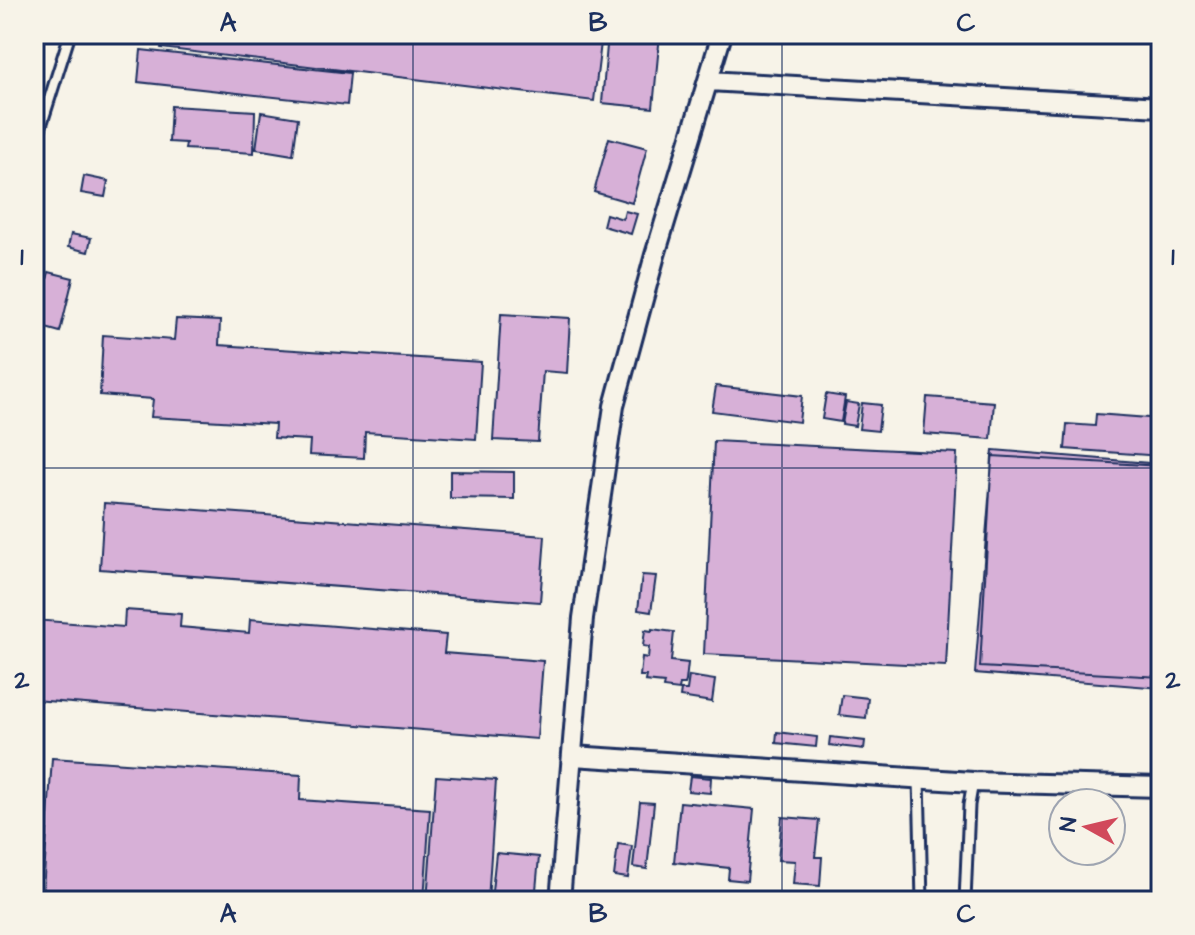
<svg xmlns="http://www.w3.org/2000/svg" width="1195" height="935" viewBox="0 0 1195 935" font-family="'Architects Daughter',sans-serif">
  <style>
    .building { fill: #d7b0d7; stroke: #1b2f5e; stroke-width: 2 }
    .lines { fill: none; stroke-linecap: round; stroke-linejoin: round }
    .lane-casing { stroke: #1b2f5e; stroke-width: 15 }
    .street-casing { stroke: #1b2f5e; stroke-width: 24 }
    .lane { stroke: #f7f3e8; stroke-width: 9 }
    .street { stroke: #f7f3e8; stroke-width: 18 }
    .grid { fill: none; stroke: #1b2f5e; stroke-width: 2; stroke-opacity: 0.55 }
    .neatline { fill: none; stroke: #1b2f5e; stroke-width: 3 }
    .grid-label { font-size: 26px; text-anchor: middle; font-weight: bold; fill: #1b2f5e }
  </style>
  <rect width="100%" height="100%" fill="#f7f3e8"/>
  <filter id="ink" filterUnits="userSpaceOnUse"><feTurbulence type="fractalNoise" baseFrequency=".0125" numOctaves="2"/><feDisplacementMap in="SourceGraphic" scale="16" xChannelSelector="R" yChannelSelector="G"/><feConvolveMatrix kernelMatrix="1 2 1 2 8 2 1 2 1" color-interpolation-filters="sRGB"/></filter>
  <g filter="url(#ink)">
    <!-- building -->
    <path class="building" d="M 163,34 L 602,34 L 594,101 L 161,48 Z
      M 608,34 L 660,34 L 653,108 L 602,103 Z
      M 141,50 L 350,73 L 347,105 L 138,82 Z
      M 171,106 L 255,111 L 254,153 L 185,149 L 186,143 L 169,142 Z
      M 261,112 L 298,118 L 293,155 L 256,149 Z
      M 609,138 L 647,148 L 632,203 L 594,192 Z
      M 84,176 L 108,181 L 105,197 L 81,193 Z
      M 625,211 L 637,214 L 631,234 L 603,226 L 606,214 L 623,219 Z
      M 71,234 L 91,238 L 88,252 L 68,247 Z
      M 49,272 L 73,278 L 60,332 L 35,325 Z
      M 501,314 L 570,318 L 567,373 L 543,371 L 538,442 L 493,440 Z
      M 176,319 L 220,321 L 219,345 L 481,362 L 476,439 L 365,432 L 364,458 L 309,455 L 310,440 L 274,438 L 275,424 L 151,417 L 153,399 L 100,395 L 103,335 L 174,340 Z
      M 34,363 L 45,364 L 44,382 L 34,380 Z
      M 716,386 L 802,396 L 799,422 L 712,411 Z
      M 826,394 L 845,397 L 841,422 L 822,419 Z
      M 927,397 L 994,402 L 991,439 L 924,434 Z
      M 846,402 L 859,404 L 855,426 L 842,424 Z
      M 862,403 L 881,405 L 878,431 L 859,429 Z
      M 1096,414 L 1161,419 L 1161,456 L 1065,449 L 1067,424 L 1095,426 Z
      M 34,430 L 43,431 L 41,452 L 34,451 Z
      M 714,441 L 957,453 L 946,666 L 704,654 Z
      M 993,450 L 1161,464 L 1161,688 L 975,673 Z
      M 992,456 L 1161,466 L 1161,677 L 980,667 Z
      M 450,471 L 514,472 L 514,499 L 450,498 Z
      M 104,503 L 545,536 L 540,602 L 100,569 Z
      M 642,575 L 656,576 L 651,612 L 638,610 Z
      M 125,610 L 181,614 L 180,627 L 249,633 L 250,619 L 446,635 L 444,653 L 543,661 L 537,739 L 34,700 L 34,620 L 124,627 Z
      M 652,629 L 674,632 L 671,661 L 688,663 L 686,681 L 685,684 L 680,684 L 679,690 L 663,688 L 664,683 L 645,681 L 646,676 L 640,676 L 642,657 L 648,658 L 649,647 L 643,646 L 645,630 L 652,631 Z
      M 689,676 L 715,680 L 712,702 L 680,697 L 681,690 L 687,690 Z
      M 842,695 L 868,698 L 866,718 L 839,715 Z
      M 777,732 L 817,737 L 816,747 L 776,743 Z
      M 830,737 L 865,741 L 864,749 L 829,745 Z
      M 52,758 L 301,775 L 300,800 L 430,809 L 424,901 L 72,901 L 72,893 L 43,891 Z
      M 436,776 L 496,780 L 488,901 L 427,901 Z
      M 690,776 L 711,778 L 710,793 L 688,791 Z
      M 640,802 L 654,803 L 647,869 L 633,867 Z
      M 680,802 L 754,809 L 747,881 L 728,879 L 729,868 L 674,862 Z
      M 782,817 L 819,820 L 815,857 L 822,857 L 820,886 L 793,884 L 795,861 L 778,860 Z
      M 618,844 L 632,846 L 628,878 L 614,876 Z
      M 496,853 L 539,857 L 535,901 L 491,901 Z"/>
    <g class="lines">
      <!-- lane casing -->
      <g class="lane-casing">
        <path id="lane" d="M 34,148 L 70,34
          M 919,779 L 922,901
          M 965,901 L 969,805 L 973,782"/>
      </g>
      <!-- street casing -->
      <g class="street-casing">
        <path id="street" d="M 709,81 L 1161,107
          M 573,756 L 973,782 L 1161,787
          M 560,901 L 583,618 L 614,406 L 655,255 L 722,34"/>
      </g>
      <!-- lane -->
      <use href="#lane" class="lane"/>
      <!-- street -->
      <use href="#street" class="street"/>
    </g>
  </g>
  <!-- grid -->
  <path class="grid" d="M 413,34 L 413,901M 782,34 L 782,901M 34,468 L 1161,468"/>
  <!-- margin -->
  <rect width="1195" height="935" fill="none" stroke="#f7f3e8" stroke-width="88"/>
  <!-- north arrow -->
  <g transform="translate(1087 827) rotate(278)"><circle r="38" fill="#f7f3e8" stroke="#9fa5b1" stroke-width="2"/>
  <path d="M0-6L14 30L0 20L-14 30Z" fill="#d1495b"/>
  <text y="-12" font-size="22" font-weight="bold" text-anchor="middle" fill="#1b2f5e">N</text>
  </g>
  <rect x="44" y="44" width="1107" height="847" class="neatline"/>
  <g class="grid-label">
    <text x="228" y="31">A</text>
    <text x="598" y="31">B</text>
    <text x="966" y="31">C</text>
    <text x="22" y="265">1</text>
    <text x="1173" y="265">1</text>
    <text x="22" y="688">2</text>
    <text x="1173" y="688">2</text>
    <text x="228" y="922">A</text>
    <text x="598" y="922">B</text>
    <text x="966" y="922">C</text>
  </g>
</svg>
